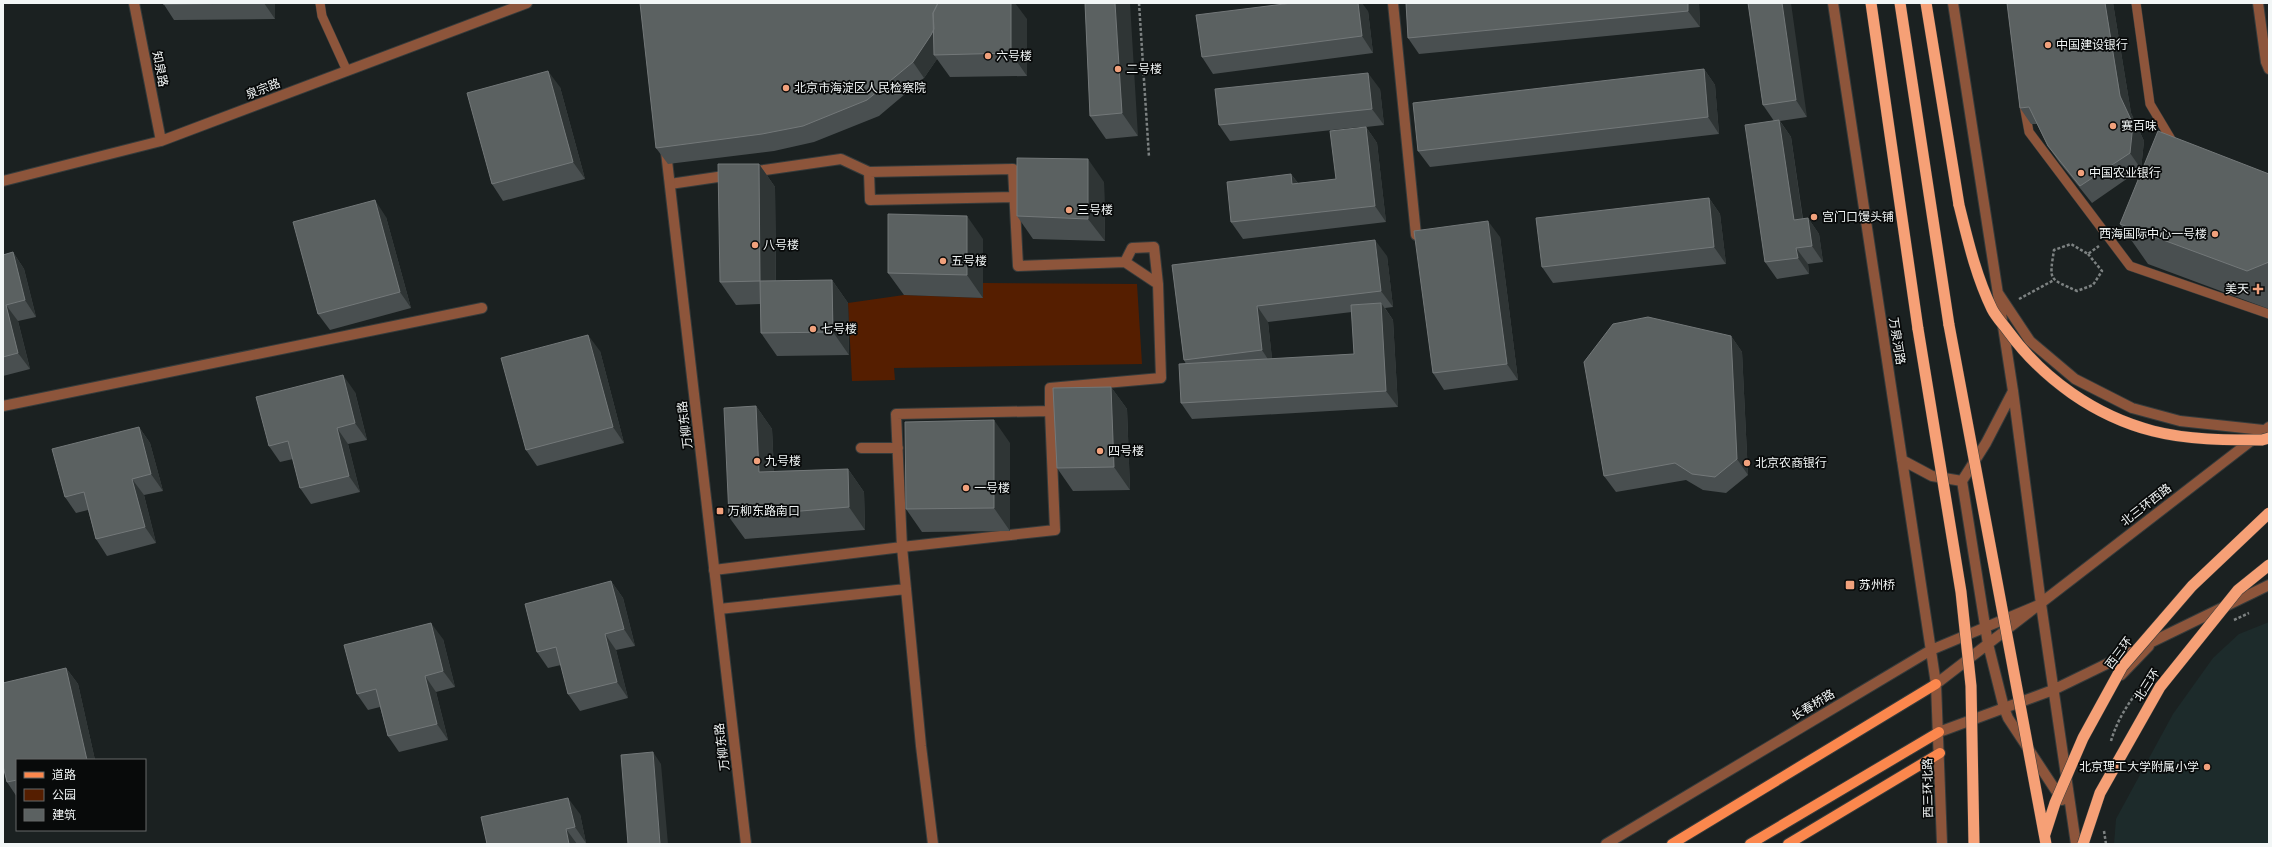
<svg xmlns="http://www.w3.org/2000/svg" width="2272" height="847" viewBox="0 0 2272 847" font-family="'Libre Baskerville','Noto Sans SC',serif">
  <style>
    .built { fill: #1d2b2b }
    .green { fill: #551e00 }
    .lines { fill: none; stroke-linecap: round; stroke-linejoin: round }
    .service-casing { stroke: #353b3b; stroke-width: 10 }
    .minor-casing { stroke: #353b3b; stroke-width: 12 }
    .tertiary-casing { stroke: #353b3b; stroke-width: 12 }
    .primary-casing { stroke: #353b3b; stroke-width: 12 }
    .trunk-casing { stroke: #353b3b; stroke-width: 12 }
    .path { stroke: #7d8282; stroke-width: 2.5; stroke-dasharray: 3 2; stroke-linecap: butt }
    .service { stroke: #8d553b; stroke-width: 9 }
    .minor { stroke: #8d553b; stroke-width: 10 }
    .tertiary { stroke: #8d553b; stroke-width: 10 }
    .primary { stroke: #fb874d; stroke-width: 10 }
    .trunk { stroke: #f6a076; stroke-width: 11 }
    .trunk-bridge-casing { stroke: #353b3b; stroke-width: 12; stroke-linecap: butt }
    .trunk-bridge { stroke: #f6a076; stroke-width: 11 }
    .wall { fill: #494f50; fill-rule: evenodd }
    .shaded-wall { fill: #2f3535 }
    .building { fill: #5b6161; stroke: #737879 }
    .poi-dot { fill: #f1a17c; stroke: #080a0a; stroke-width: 1.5 }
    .labels { text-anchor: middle; stroke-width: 3.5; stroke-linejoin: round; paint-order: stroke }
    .poi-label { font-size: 12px; fill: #f2f6f6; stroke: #080a0a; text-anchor: start }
    .street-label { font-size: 12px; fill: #f2f6f6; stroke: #080a0a }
  </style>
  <rect width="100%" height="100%" fill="#1b2121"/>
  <!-- built -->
  <path class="built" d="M 2269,622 L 2269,844 L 2114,844 L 2116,819 L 2173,714 L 2213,658 L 2239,634 Z"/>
  <!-- green -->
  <path class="green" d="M 983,283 L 1137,284 L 1142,364 L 894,368 L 895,380 L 852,381 L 848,303 L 904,295 L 983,298 Z"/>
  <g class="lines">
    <!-- service casing -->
    <g class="service-casing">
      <path id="service" d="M 320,3 L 322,16 L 347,71
        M 2136,3 L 2150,104 L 2175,146
        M 2024,105 L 2029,132 L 2130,266 L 2269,314"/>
    </g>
    <!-- minor casing -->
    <g class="minor-casing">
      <path id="minor" d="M 134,3 L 161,141
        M 1393,3 L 1416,235
        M 2258,3 L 2266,62 L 2269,69
        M 869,172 L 870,200 L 1015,197
        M 3,181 L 161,141 L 527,3
        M 670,184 L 731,175
        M 1125,262 L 1132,248 L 1154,247 L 1158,284
        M 3,406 L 482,308
        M 861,448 L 898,448
        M 714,570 L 902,547 L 896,414 L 1050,411 L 1050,388 L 1161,378 L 1158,284 L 1125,262 L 1018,266 L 1013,169 L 869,172 L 841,159 L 751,172
        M 719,609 L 906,589
        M 933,844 L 921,746 L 902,547 L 1055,530 L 1050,411"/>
    </g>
    <!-- tertiary casing -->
    <g class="tertiary-casing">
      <path id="tertiary" d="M 1833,3 L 1936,684 L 1942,844
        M 1953,3 L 2013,391 L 2041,604 L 2076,844
        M 666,152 L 746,844
        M 1998,293 L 2030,341 L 2075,379 L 2132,408 L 2180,421 L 2263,430
        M 2013,391 L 1986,443 L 1962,481 L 1988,644 L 2004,708 L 2008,718 L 2062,800
        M 1902,460 L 1932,476 L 1962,481
        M 2121,675 L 2149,646
        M 1936,684 L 2269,427
        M 1939,732 L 2053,690 L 2269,585
        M 1606,844 L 1931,650 L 2041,604"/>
    </g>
    <!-- primary casing -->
    <g class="primary-casing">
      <path id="primary" d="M 1672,844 L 1936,684
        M 1750,844 L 1939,732
        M 1788,844 L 1940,753"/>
    </g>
    <!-- trunk casing -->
    <g class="trunk-casing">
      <path id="trunk" d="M 1871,3 L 1918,329
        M 1900,3 L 1949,325
        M 1926,3 L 1959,205"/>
    </g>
    <!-- path -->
    <path class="path" d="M 1139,3 L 1149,157
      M 2088,254 L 2102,271 L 2093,285 L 2077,291 C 2049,278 2049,282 2054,250 L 2071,244 L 2088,254 L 2099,246
      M 2019,299 L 2054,280
      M 2234,620 L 2249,613
      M 2111,741 C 2117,720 2130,700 2144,683
      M 2104,831 L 2106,844"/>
    <!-- service -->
    <use href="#service" class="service"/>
    <!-- minor -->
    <use href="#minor" class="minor"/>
    <!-- tertiary -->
    <use href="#tertiary" class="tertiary"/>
    <!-- primary -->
    <use href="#primary" class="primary"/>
    <!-- trunk -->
    <use href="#trunk" class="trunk"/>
    <!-- trunk-bridge casing -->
    <g class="trunk-bridge-casing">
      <path id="trunk-bridge" d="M 1959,205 C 1968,241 1976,276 1992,309 C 1996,317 2003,324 2008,331 C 2043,379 2095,416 2153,431 C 2188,440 2226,440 2262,440 L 2269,438
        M 1949,325 L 2046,844
        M 1918,329 L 1961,592 L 1971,686 L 1974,844
        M 2045,834 L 2055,803 L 2083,738 L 2122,667 L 2192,586 L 2269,513
        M 2083,844 L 2100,793 L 2160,687 L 2238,590 L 2269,565"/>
    </g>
    <!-- trunk-bridge -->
    <use href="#trunk-bridge" class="trunk-bridge"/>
  </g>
  <!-- wall -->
  <path class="wall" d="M 163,3 L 275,3 L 275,19 L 174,20 Z
    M 1085,3 L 1138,136 L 1106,139 L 1090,116 Z
    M 1406,3 L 1699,3 L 1700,27 L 1419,54 L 1408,38 Z
    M 1748,3 L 1807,117 L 1780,121 L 1791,137 L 1803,219 L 1808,218 L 1819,234 L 1823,262 L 1808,264 L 1809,274 L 1777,279 L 1765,262 L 1774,121 L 1763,105 Z
    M 2007,3 L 2113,3 L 2131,113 L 2144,141 L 2141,169 L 2092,203 L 2059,162 L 2048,146 L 2037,124 L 2031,124 L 2020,108 Z
    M 1368,11 L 1373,53 L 1213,74 L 1202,57 Z
    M 1027,19 L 1027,76 L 950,77 L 937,59 L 924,78 L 879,116 L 814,142 L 774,151 L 668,164 L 656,148 Z
    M 1704,69 L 1715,85 L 1719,134 L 1430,167 L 1418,151 Z
    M 560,87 L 585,179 L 503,201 L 492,184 Z
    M 1380,89 L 1384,125 L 1366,127 L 1377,143 L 1386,222 L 1243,239 L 1231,222 L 1291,174 L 1298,183 L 1336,179 L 1360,127 L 1230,141 L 1219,125 Z
    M 759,164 L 775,187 L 776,281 L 832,280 L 848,303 L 849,355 L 777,356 L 761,333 L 760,304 L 736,305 L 720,282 Z
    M 2269,174 L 2269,309 L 2148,264 L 2120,224 Z
    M 1104,182 L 1105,241 L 1033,239 L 1017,216 Z
    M 1709,198 L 1720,214 L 1726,264 L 1553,283 L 1542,267 Z
    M 386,217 L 411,308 L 330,330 L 318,314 Z
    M 1500,237 L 1518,380 L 1444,390 L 1433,373 Z
    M 983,239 L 983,298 L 904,295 L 888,273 Z
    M 13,252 L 24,269 L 36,317 L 18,321 L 30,369 L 3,376 L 3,255 Z
    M 1387,256 L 1393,307 L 1385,308 L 1393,320 L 1398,407 L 1192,419 L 1181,403 L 1186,364 L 1184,360 L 1172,265 ZM 1352,312 L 1354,354 L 1272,359 L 1268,322 Z
    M 1731,336 L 1742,352 L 1748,475 L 1726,493 L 1703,490 L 1686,480 L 1616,492 L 1604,476 Z
    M 600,351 L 624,443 L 537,466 L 526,450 Z
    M 1111,387 L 1127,409 L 1130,490 L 1073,491 L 1057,468 Z
    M 355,392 L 367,440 L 348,444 L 360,492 L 311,504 L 300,488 L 293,459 L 280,462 L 269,446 Z
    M 756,406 L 772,429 L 774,471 L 848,469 L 864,492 L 865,530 L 745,539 L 729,517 Z
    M 139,427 L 150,443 L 163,491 L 144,495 L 156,543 L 107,556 L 96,539 L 88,510 L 76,513 L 65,497 Z
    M 1010,443 L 1010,531 L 922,532 L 906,509 Z
    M 611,581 L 623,598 L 635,646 L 616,650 L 628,698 L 580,711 L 568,694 L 561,665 L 548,668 L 537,652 Z
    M 443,639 L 455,687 L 436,692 L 448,740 L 399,752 L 388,736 L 380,707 L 368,710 L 357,694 Z
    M 66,668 L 78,684 L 95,760 L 17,760 L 17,797 L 7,782 L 3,766 L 3,683 Z
    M 580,814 L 586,843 L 583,844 L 487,844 Z"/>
  <!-- shaded-wall -->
  <path class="shaded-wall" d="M 264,3 L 275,3 L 275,19 Z
    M 946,3 L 934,55 L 937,59 L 924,78 L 913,62 Z
    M 1011,3 L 1015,3 L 1027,19 L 1027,76 L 1011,53 Z
    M 1115,3 L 1130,3 L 1138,136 L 1122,113 Z
    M 1358,3 L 1362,3 L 1368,11 L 1373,53 L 1362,36 Z
    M 1688,3 L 1699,3 L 1700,27 L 1688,11 Z
    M 1782,3 L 1791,3 L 1807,117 L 1796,100 Z
    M 2105,3 L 2113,3 L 2131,113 L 2144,141 L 2141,169 L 2130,153 Z
    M 1704,69 L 1715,85 L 1719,134 L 1708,117 Z
    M 548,71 L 560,87 L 585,179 L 573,162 Z
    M 1368,73 L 1380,89 L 1384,125 L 1372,109 Z
    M 1779,120 L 1791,137 L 1805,236 L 1794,220 Z
    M 1366,127 L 1377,143 L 1386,222 L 1375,206 Z
    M 1088,159 L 1104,182 L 1105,241 L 1088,219 Z
    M 759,164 L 775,187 L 776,304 L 760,281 Z
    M 1291,174 L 1303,190 L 1292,184 Z
    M 1709,198 L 1720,214 L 1726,264 L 1714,247 Z
    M 375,200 L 386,217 L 411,308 L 400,292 Z
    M 967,216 L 983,239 L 983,298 L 967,275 Z
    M 1808,218 L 1819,234 L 1823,262 L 1812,246 Z
    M 1488,221 L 1500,237 L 1518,380 L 1507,364 Z
    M 1375,240 L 1387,256 L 1393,307 L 1381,291 Z
    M 1796,248 L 1808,264 L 1809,274 L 1798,258 Z
    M 13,252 L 24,269 L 36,317 L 25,300 Z
    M 832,280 L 848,303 L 849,355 L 833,332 Z
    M 1381,303 L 1393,320 L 1398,407 L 1386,391 Z
    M 6,305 L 18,321 L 30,369 L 18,353 Z
    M 1257,306 L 1268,322 L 1273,367 L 1262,350 Z
    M 588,335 L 600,351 L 624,443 L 613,427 Z
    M 1731,336 L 1742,352 L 1748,475 L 1737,459 Z
    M 343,375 L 355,392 L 367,440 L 355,423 Z
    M 1111,387 L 1127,409 L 1130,490 L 1114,467 Z
    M 756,406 L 772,429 L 775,495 L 759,472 Z
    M 994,420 L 1010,443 L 1010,531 L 994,508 Z
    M 139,427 L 150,443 L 163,491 L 151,474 Z
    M 337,428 L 348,444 L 360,492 L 349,476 Z
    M 848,469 L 864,492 L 865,530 L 849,507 Z
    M 132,479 L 144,495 L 156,543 L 145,527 Z
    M 611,581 L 623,598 L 635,646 L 624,629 Z
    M 431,623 L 443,639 L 455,687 L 443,671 Z
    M 605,634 L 616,650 L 628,698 L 617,682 Z
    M 66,668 L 78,684 L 95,760 L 87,760 Z
    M 425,676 L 436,692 L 448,740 L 437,724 Z
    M 653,752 L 661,764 L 668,844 L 660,844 Z
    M 568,798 L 580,814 L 586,843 L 575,827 Z
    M 566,829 L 577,844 L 569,844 Z"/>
  <!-- building -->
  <path class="building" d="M 163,3 L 264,3 L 163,4 Z
    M 640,3 L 938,3 L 933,13 L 934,29 L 931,35 L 913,62 L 867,100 L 803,126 L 762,134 L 656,148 Z
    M 938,3 L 1011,3 L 1011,53 L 934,55 L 933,13 Z
    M 1085,3 L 1115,3 L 1122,113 L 1090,116 Z
    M 1292,3 L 1358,3 L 1362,36 L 1202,57 L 1196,15 Z
    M 1406,3 L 1688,3 L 1688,11 L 1408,38 Z
    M 1748,3 L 1782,3 L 1796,100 L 1763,105 Z
    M 2007,3 L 2105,3 L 2120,96 L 2133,124 L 2130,153 L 2080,186 L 2048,146 L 2029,107 L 2020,108 Z
    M 1704,69 L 1708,117 L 1418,151 L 1413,103 Z
    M 548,71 L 573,162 L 492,184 L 467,93 Z
    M 1368,73 L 1372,109 L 1219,125 L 1215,89 Z
    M 1779,120 L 1794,220 L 1808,218 L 1812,246 L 1796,248 L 1798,258 L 1765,262 L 1745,125 Z
    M 1366,127 L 1375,206 L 1231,222 L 1227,182 L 1291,174 L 1292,184 L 1336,179 L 1330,131 Z
    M 2158,131 L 2269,174 L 2269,262 L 2247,271 L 2120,224 Z
    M 1017,158 L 1088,159 L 1088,219 L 1017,216 Z
    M 718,164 L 759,164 L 760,281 L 832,280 L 833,332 L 761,333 L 760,281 L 720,282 Z
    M 1709,198 L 1714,247 L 1542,267 L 1536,218 Z
    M 375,200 L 400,292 L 318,314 L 293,222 Z
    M 888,214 L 967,216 L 967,275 L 888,273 Z
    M 1488,221 L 1507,364 L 1433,373 L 1414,231 Z
    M 1375,240 L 1381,291 L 1257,306 L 1262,350 L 1184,360 L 1172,265 Z
    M 13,252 L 25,300 L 6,305 L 18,353 L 3,357 L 3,255 Z
    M 1381,303 L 1386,391 L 1181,403 L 1179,364 L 1354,354 L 1351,305 Z
    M 1648,317 L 1731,336 L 1737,459 L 1715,477 L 1692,474 L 1675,463 L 1604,476 L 1584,362 L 1613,324 Z
    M 588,335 L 613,427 L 526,450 L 501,358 Z
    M 343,375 L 355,423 L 337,428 L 349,476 L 300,488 L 288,441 L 269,446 L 256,397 Z
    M 1111,387 L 1114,467 L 1057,468 L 1053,388 Z
    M 756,406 L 759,472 L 848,469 L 849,507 L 729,517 L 724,408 Z
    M 994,420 L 994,508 L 906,509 L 905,422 Z
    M 139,427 L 151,474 L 132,479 L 145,527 L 96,539 L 84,492 L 65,497 L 52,449 Z
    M 611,581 L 624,629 L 605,634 L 617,682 L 568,694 L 556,647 L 537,652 L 525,604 Z
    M 431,623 L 443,671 L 425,676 L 437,724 L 388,736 L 376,689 L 357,694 L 344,645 Z
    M 66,668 L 87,760 L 17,760 L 17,780 L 7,782 L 3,766 L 3,683 Z
    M 653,752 L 660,844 L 628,844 L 621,755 Z
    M 568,798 L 575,827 L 566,829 L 569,844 L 487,844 L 481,817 Z"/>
  <!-- markers -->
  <g class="poi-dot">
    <circle cx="2048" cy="45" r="4"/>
    <circle cx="988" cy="56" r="4"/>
    <circle cx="1118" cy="69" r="4"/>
    <circle cx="786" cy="88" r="4"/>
    <circle cx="2113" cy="126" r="4"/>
    <circle cx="2081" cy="173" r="4"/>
    <circle cx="1069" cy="210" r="4"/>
    <circle cx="1814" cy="217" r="4"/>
    <circle cx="2215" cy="234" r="4"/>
    <circle cx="755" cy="245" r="4"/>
    <circle cx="943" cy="261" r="4"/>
    <path d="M2256 283h4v4h4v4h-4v4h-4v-4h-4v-4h4z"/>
    <circle cx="813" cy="329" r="4"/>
    <circle cx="1100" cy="451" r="4"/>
    <circle cx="757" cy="461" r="4"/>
    <circle cx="1747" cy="463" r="4"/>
    <circle cx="966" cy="488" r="4"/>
    <rect x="716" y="507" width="8" height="8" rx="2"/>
    <rect x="1845" y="580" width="10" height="10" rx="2"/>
    <circle cx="2207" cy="767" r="4"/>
  </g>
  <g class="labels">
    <!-- poi labels -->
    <g class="poi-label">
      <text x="2056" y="49">中国建设银行</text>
      <text x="996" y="60">六号楼</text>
      <text x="1126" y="73">二号楼</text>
      <text x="794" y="92">北京市海淀区人民检察院</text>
      <text x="2121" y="130">赛百味</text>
      <text x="2089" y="177">中国农业银行</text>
      <text x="1077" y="214">三号楼</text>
      <text x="1822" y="221">宫门口馒头铺</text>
      <text x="2207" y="238" text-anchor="end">西海国际中心一号楼</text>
      <text x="763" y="249">八号楼</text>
      <text x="951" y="265">五号楼</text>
      <text x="2249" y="293" text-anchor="end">美天</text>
      <text x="821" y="333">七号楼</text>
      <text x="1108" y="455">四号楼</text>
      <text x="765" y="465">九号楼</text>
      <text x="1755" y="467">北京农商银行</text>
      <text x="974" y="492">一号楼</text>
      <text x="728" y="515">万柳东路南口</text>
      <text x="1859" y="589">苏州桥</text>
      <text x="2199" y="771" text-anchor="end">北京理工大学附属小学</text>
    </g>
    <!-- street labels -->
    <g class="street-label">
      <text transform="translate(160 69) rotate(79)" y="4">知泉路</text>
      <text transform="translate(263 89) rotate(-21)" y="4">泉宗路</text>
      <text transform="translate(1897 341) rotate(81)" y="4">万泉河路</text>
      <text transform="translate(685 425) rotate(-97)" y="4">万柳东路</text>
      <text transform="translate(2146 505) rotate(-38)" y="4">北三环西路</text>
      <text transform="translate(2119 653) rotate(-53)" y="4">西三环</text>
      <text transform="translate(2147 685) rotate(-57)" y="4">北三环</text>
      <text transform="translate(1813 705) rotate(-31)" y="4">长春桥路</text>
      <text transform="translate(722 747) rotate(-97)" y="4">万柳东路</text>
      <text transform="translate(1928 788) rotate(-91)" y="4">西三环北路</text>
    </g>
  </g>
  <!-- border -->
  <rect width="2272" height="847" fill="none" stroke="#f2f6f6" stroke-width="8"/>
  <!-- legend -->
  <rect x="16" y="759" width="130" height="72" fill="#080a0a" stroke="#666868"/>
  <rect x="24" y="772" width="20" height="6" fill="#fb874d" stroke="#666868"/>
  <text x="52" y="779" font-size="12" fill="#f2f6f6">道路</text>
  <rect x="24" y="789" width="20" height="12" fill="#551e00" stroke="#666868"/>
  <text x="52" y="799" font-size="12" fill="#f2f6f6">公园</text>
  <rect x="24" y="809" width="20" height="12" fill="#5b6161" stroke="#666868"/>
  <text x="52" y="819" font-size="12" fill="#f2f6f6">建筑</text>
</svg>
